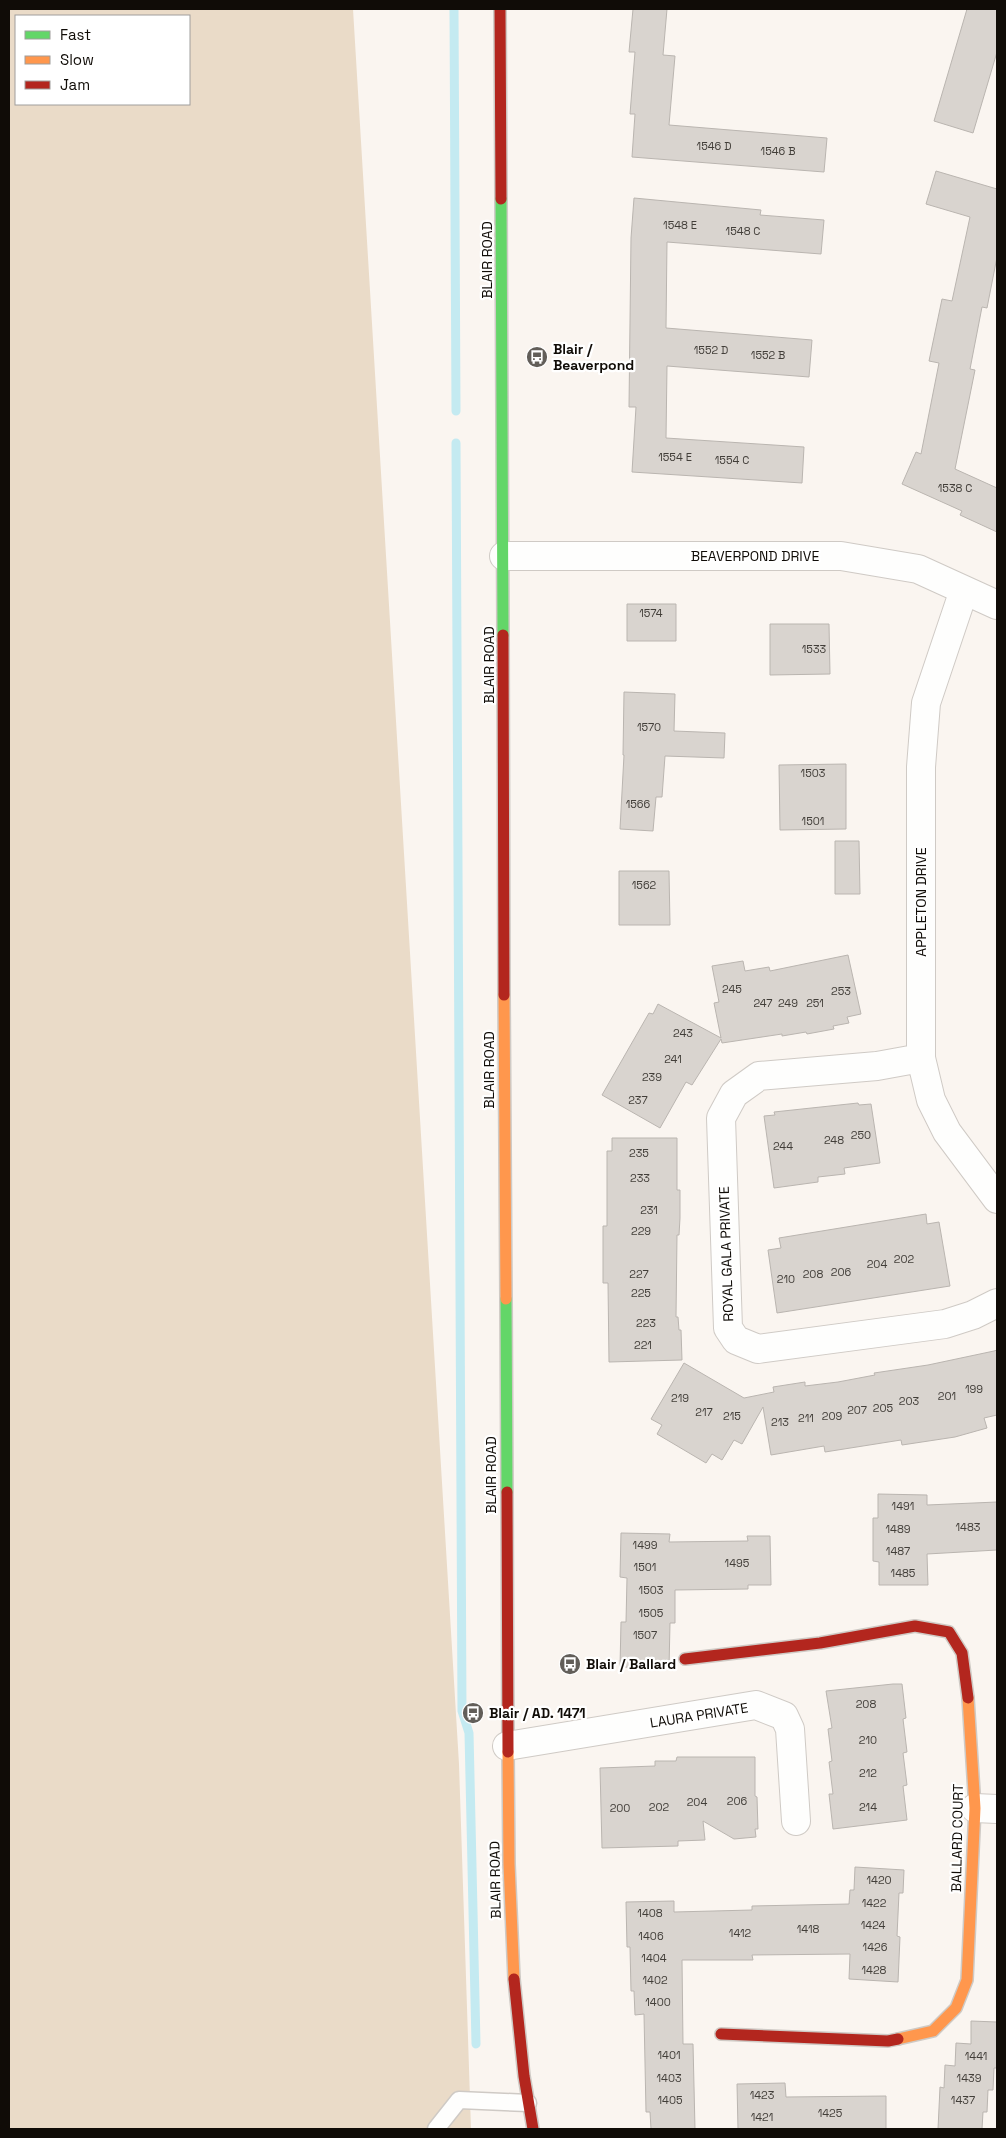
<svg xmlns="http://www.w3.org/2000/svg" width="1006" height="2138" viewBox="0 0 1006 2138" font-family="'Space Grotesk',sans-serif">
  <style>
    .green { fill: #eadbc8; fill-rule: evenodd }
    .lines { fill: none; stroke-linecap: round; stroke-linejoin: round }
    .stream { stroke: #c4eaf1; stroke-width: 9 }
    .building { fill: #d9d4cf; stroke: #bab5b0 }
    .lane-casing { stroke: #cfcac5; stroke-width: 19 }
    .street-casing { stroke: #cfcac5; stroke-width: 30 }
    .fast-casing { stroke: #cfcac5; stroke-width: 14 }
    .slow-casing { stroke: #cfcac5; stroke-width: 14 }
    .jam-casing { stroke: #cfcac5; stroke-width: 14 }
    .lane { stroke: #fefefd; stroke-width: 16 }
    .street { stroke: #fefefd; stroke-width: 28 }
    .fast { stroke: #63d668; stroke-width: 11 }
    .slow { stroke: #ff974d; stroke-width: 11 }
    .jam { stroke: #b3261e; stroke-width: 11 }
    .labels { text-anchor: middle; stroke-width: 4.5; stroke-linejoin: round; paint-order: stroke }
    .number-label { font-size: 11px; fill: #423e39 }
    .street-label { font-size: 14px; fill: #100c07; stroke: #fff }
    .poi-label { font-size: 14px; font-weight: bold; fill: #100c07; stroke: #fff; text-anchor: start }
  </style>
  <rect width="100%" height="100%" fill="#faf5f0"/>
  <!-- green -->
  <path class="green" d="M 9,9 L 353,9 L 459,1764 L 471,2129 L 9,2129 ZM 16,16 L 189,16 L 189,104 L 16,104 Z"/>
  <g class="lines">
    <!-- stream -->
    <path class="stream" d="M 454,9 L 456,411
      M 456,443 L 462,1711 L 469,1733 L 476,2044"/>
  </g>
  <!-- building -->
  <path class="building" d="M 633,9 L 667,9 L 663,55 L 675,56 L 669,125 L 827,138 L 824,172 L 632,157 L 635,114 L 630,114 L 635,52 L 629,52 Z
    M 967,9 L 997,9 L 997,52 L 973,133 L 934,121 Z
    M 936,171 L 997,189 L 997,257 L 987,308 L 982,307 L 970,369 L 975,370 L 955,469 L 997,488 L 997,532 L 960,515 L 962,511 L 902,484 L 916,452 L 921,454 L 939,363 L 929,361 L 942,299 L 952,301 L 970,217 L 926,204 Z
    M 634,198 L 761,210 L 760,215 L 824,220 L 821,254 L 667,242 L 666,328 L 812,340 L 809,377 L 667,366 L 666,438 L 804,447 L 802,483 L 632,472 L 636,407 L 629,407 L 631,238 Z
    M 627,604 L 676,604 L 676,641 L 627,641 Z
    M 770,624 L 829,624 L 830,674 L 770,675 Z
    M 624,692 L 675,694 L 674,731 L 725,733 L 724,758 L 665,756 L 662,797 L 656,797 L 653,831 L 620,829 L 624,755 L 623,755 Z
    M 846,764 L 846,829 L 780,830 L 779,765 Z
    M 835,841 L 859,841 L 860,894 L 835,894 Z
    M 619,871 L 669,871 L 670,925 L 619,925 Z
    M 848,955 L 861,1014 L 847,1017 L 849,1023 L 833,1026 L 834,1029 L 807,1034 L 806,1032 L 782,1036 L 782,1034 L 722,1043 L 721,1039 L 692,1085 L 686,1082 L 660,1128 L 602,1095 L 649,1013 L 653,1014 L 658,1004 L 721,1038 L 714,1003 L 719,1002 L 712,966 L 743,961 L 745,971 L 769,967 L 770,971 Z
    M 858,1103 L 859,1105 L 871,1104 L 880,1163 L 844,1168 L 845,1174 L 818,1177 L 818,1182 L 774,1188 L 764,1116 L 775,1115 L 774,1112 Z
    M 612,1138 L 677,1138 L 677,1190 L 680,1190 L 680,1218 L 679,1235 L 677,1235 L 676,1317 L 678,1317 L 679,1330 L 681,1330 L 682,1360 L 609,1362 L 608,1283 L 603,1283 L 603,1226 L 607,1226 L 607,1151 L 612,1151 Z
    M 926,1214 L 927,1224 L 939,1222 L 950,1286 L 777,1313 L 768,1250 L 781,1248 L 779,1238 Z
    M 994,1351 L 997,1350 L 997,1415 L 984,1418 L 987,1428 L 955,1437 L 902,1445 L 901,1440 L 825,1452 L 824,1446 L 771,1455 L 763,1407 L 742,1444 L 734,1440 L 722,1460 L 712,1454 L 706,1463 L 657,1434 L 662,1425 L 651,1419 L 684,1363 L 744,1398 L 774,1392 L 773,1387 L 805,1382 L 805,1386 L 838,1382 L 875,1375 L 874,1373 L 928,1365 Z
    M 878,1494 L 927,1495 L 927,1505 L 997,1502 L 997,1550 L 927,1554 L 928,1585 L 879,1585 L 879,1562 L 873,1561 L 873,1518 L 878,1518 Z
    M 621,1533 L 670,1534 L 669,1542 L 748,1541 L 747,1536 L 770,1536 L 771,1585 L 748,1585 L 748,1589 L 675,1590 L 675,1623 L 670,1623 L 669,1668 L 620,1667 L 621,1622 L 626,1622 L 627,1578 L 620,1577 Z
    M 893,1684 L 902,1684 L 906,1718 L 903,1719 L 907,1752 L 903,1753 L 907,1785 L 903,1786 L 907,1820 L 833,1829 L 829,1794 L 833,1794 L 829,1762 L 832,1761 L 828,1729 L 832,1728 L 826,1691 Z
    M 677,1757 L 755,1757 L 755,1796 L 757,1797 L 758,1829 L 755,1829 L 756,1837 L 734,1839 L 703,1821 L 705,1840 L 678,1841 L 678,1846 L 602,1848 L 600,1768 L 655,1766 L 655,1761 L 676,1761 Z
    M 855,1867 L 904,1870 L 903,1893 L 899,1893 L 897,1936 L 900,1937 L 898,1982 L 849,1979 L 850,1954 L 752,1955 L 753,1960 L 682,1960 L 683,2044 L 693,2044 L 695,2129 L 651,2129 L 650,2112 L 646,2112 L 644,2014 L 635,2015 L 634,1991 L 631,1991 L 630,1947 L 627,1947 L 626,1902 L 674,1901 L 674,1912 L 752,1910 L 752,1906 L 849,1904 L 850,1890 L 854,1890 Z
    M 971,2021 L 997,2022 L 997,2068 L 994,2068 L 993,2090 L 988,2090 L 987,2112 L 983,2112 L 982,2129 L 938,2129 L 940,2087 L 944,2088 L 945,2065 L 955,2066 L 956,2043 L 971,2044 Z
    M 785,2083 L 786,2097 L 886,2096 L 886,2129 L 738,2129 L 737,2084 Z"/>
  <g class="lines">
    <!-- lane casing -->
    <g class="lane-casing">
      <path id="lane" d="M 436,2129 L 459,2100 L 528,2103"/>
    </g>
    <!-- street casing -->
    <g class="street-casing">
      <path id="street" d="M 504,556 L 841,556 L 918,569 L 997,605
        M 964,590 L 926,703 L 921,767 L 921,1058 L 931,1100 L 947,1132 L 997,1199
        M 921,1058 L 877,1066 L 759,1076 L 734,1094 L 721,1118 L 728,1328 L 736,1340 L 758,1349 L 945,1324 L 973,1315 L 997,1303
        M 507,1746 L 756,1705 L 784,1716 L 790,1729 L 796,1821
        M 975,1808 L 997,1809"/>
    </g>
    <!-- fast casing -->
    <g class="fast-casing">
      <path id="fast" d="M 501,199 L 503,635
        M 506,1299 L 507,1492"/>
    </g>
    <!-- slow casing -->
    <g class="slow-casing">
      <path id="slow" d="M 504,995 L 506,1299
        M 508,1752 L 509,1864 L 514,1979
        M 898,2039 L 933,2031 L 956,2008 L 967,1980 L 975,1808 L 968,1698"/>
    </g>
    <!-- jam casing -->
    <g class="jam-casing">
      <path id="jam" d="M 500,9 L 501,199
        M 503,635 L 504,995
        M 507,1492 L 508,1752
        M 685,1659 L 820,1643 L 915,1626 L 949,1632 L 962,1653 L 968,1698
        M 514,1979 L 524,2076 L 533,2129
        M 721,2034 L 888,2041 L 898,2039"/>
    </g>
    <!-- lane -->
    <use href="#lane" class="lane"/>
    <!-- street -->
    <use href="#street" class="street"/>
    <!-- fast -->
    <use href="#fast" class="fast"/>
    <!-- slow -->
    <use href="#slow" class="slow"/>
    <!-- jam -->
    <use href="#jam" class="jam"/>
  </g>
  <!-- icons -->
  <defs>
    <g id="bus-disc" transform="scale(1.125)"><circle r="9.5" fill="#625e59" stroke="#fff"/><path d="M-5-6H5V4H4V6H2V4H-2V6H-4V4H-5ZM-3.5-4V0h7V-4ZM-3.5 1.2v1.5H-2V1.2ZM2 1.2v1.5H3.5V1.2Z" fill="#fff"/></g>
  </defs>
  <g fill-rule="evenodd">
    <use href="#bus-disc" x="537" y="357"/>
    <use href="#bus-disc" x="570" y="1664"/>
    <use href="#bus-disc" x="473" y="1713"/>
  </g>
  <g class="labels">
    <!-- number labels -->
    <g class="number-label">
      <text x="714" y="150">1546 D</text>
      <text x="778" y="155">1546 B</text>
      <text x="680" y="229">1548 E</text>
      <text x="743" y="235">1548 C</text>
      <text x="711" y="354">1552 D</text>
      <text x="768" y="359">1552 B</text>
      <text x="675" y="461">1554 E</text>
      <text x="732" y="464">1554 C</text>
      <text x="955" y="492">1538 C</text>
      <text x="651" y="617">1574</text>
      <text x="814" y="653">1533</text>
      <text x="649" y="731">1570</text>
      <text x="813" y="777">1503</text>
      <text x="638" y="808">1566</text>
      <text x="813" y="825">1501</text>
      <text x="644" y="889">1562</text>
      <text x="732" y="993">245</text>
      <text x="841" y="995">253</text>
      <text x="763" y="1007">247</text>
      <text x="788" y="1007">249</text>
      <text x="815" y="1007">251</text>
      <text x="683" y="1037">243</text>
      <text x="673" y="1063">241</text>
      <text x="652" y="1081">239</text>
      <text x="638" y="1104">237</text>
      <text x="861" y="1139">250</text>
      <text x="834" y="1144">248</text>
      <text x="783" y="1150">244</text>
      <text x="639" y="1157">235</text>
      <text x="640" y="1182">233</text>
      <text x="649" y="1214">231</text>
      <text x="641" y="1235">229</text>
      <text x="904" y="1263">202</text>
      <text x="877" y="1268">204</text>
      <text x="841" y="1276">206</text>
      <text x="639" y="1278">227</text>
      <text x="813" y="1278">208</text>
      <text x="786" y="1283">210</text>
      <text x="641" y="1297">225</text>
      <text x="646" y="1327">223</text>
      <text x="643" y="1349">221</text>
      <text x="974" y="1393">199</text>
      <text x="947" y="1400">201</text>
      <text x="680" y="1402">219</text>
      <text x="909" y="1405">203</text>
      <text x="883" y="1412">205</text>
      <text x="857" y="1414">207</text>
      <text x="704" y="1416">217</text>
      <text x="732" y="1420">215</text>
      <text x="832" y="1420">209</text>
      <text x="806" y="1422">211</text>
      <text x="780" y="1426">213</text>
      <text x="903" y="1510">1491</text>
      <text x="968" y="1531">1483</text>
      <text x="898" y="1533">1489</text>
      <text x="645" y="1549">1499</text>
      <text x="898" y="1555">1487</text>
      <text x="737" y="1567">1495</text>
      <text x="645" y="1571">1501</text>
      <text x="903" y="1577">1485</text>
      <text x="651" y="1594">1503</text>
      <text x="651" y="1617">1505</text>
      <text x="645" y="1639">1507</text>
      <text x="866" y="1708">208</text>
      <text x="868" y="1744">210</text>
      <text x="868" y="1777">212</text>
      <text x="737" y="1805">206</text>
      <text x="697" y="1806">204</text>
      <text x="659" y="1811">202</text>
      <text x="868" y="1811">214</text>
      <text x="620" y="1812">200</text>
      <text x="879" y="1884">1420</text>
      <text x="874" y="1907">1422</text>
      <text x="650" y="1917">1408</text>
      <text x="873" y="1929">1424</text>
      <text x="808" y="1933">1418</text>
      <text x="740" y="1937">1412</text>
      <text x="651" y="1940">1406</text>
      <text x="875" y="1951">1426</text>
      <text x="654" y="1962">1404</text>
      <text x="874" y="1974">1428</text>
      <text x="655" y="1984">1402</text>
      <text x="658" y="2006">1400</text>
      <text x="669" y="2059">1401</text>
      <text x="976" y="2060">1441</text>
      <text x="669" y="2082">1403</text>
      <text x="969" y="2082">1439</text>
      <text x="762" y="2099">1423</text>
      <text x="670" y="2104">1405</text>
      <text x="963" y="2104">1437</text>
      <text x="830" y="2117">1425</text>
      <text x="762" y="2121">1421</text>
    </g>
    <!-- street labels -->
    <g class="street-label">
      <text transform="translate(487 260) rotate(-90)" y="5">BLAIR ROAD</text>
      <text x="755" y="561">BEAVERPOND DRIVE</text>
      <text transform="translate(489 665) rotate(-90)" y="5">BLAIR ROAD</text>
      <text transform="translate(921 902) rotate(-90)" y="5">APPLETON DRIVE</text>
      <text transform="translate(489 1070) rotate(-90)" y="5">BLAIR ROAD</text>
      <text transform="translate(726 1254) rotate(-92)" y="5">ROYAL GALA PRIVATE</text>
      <text transform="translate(491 1475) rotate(-90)" y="5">BLAIR ROAD</text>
      <text transform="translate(699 1715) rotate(-9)" y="5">LAURA PRIVATE</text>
      <text transform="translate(957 1838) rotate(-89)" y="5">BALLARD COURT</text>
      <text transform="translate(495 1880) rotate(-91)" y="5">BLAIR ROAD</text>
    </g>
    <!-- poi labels -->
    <g class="poi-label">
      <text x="553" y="354">Blair /<tspan x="553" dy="16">Beaverpond</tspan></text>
      <text x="586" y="1669">Blair / Ballard</text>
      <text x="489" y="1718">Blair / AD. 1471</text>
    </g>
  </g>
  <!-- border -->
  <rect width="1006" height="2138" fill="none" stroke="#100c07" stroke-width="20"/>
  <!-- legend -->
  <rect x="15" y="15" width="175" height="90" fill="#ffffff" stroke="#9f9e9c"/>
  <rect x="25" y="31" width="25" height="8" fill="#63d668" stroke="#9f9e9c"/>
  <text x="60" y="40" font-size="15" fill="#100c07">Fast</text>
  <rect x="25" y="56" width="25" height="8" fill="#ff974d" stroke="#9f9e9c"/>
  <text x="60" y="65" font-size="15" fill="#100c07">Slow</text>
  <rect x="25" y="81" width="25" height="8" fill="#b3261e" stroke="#9f9e9c"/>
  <text x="60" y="90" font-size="15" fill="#100c07">Jam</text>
</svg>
